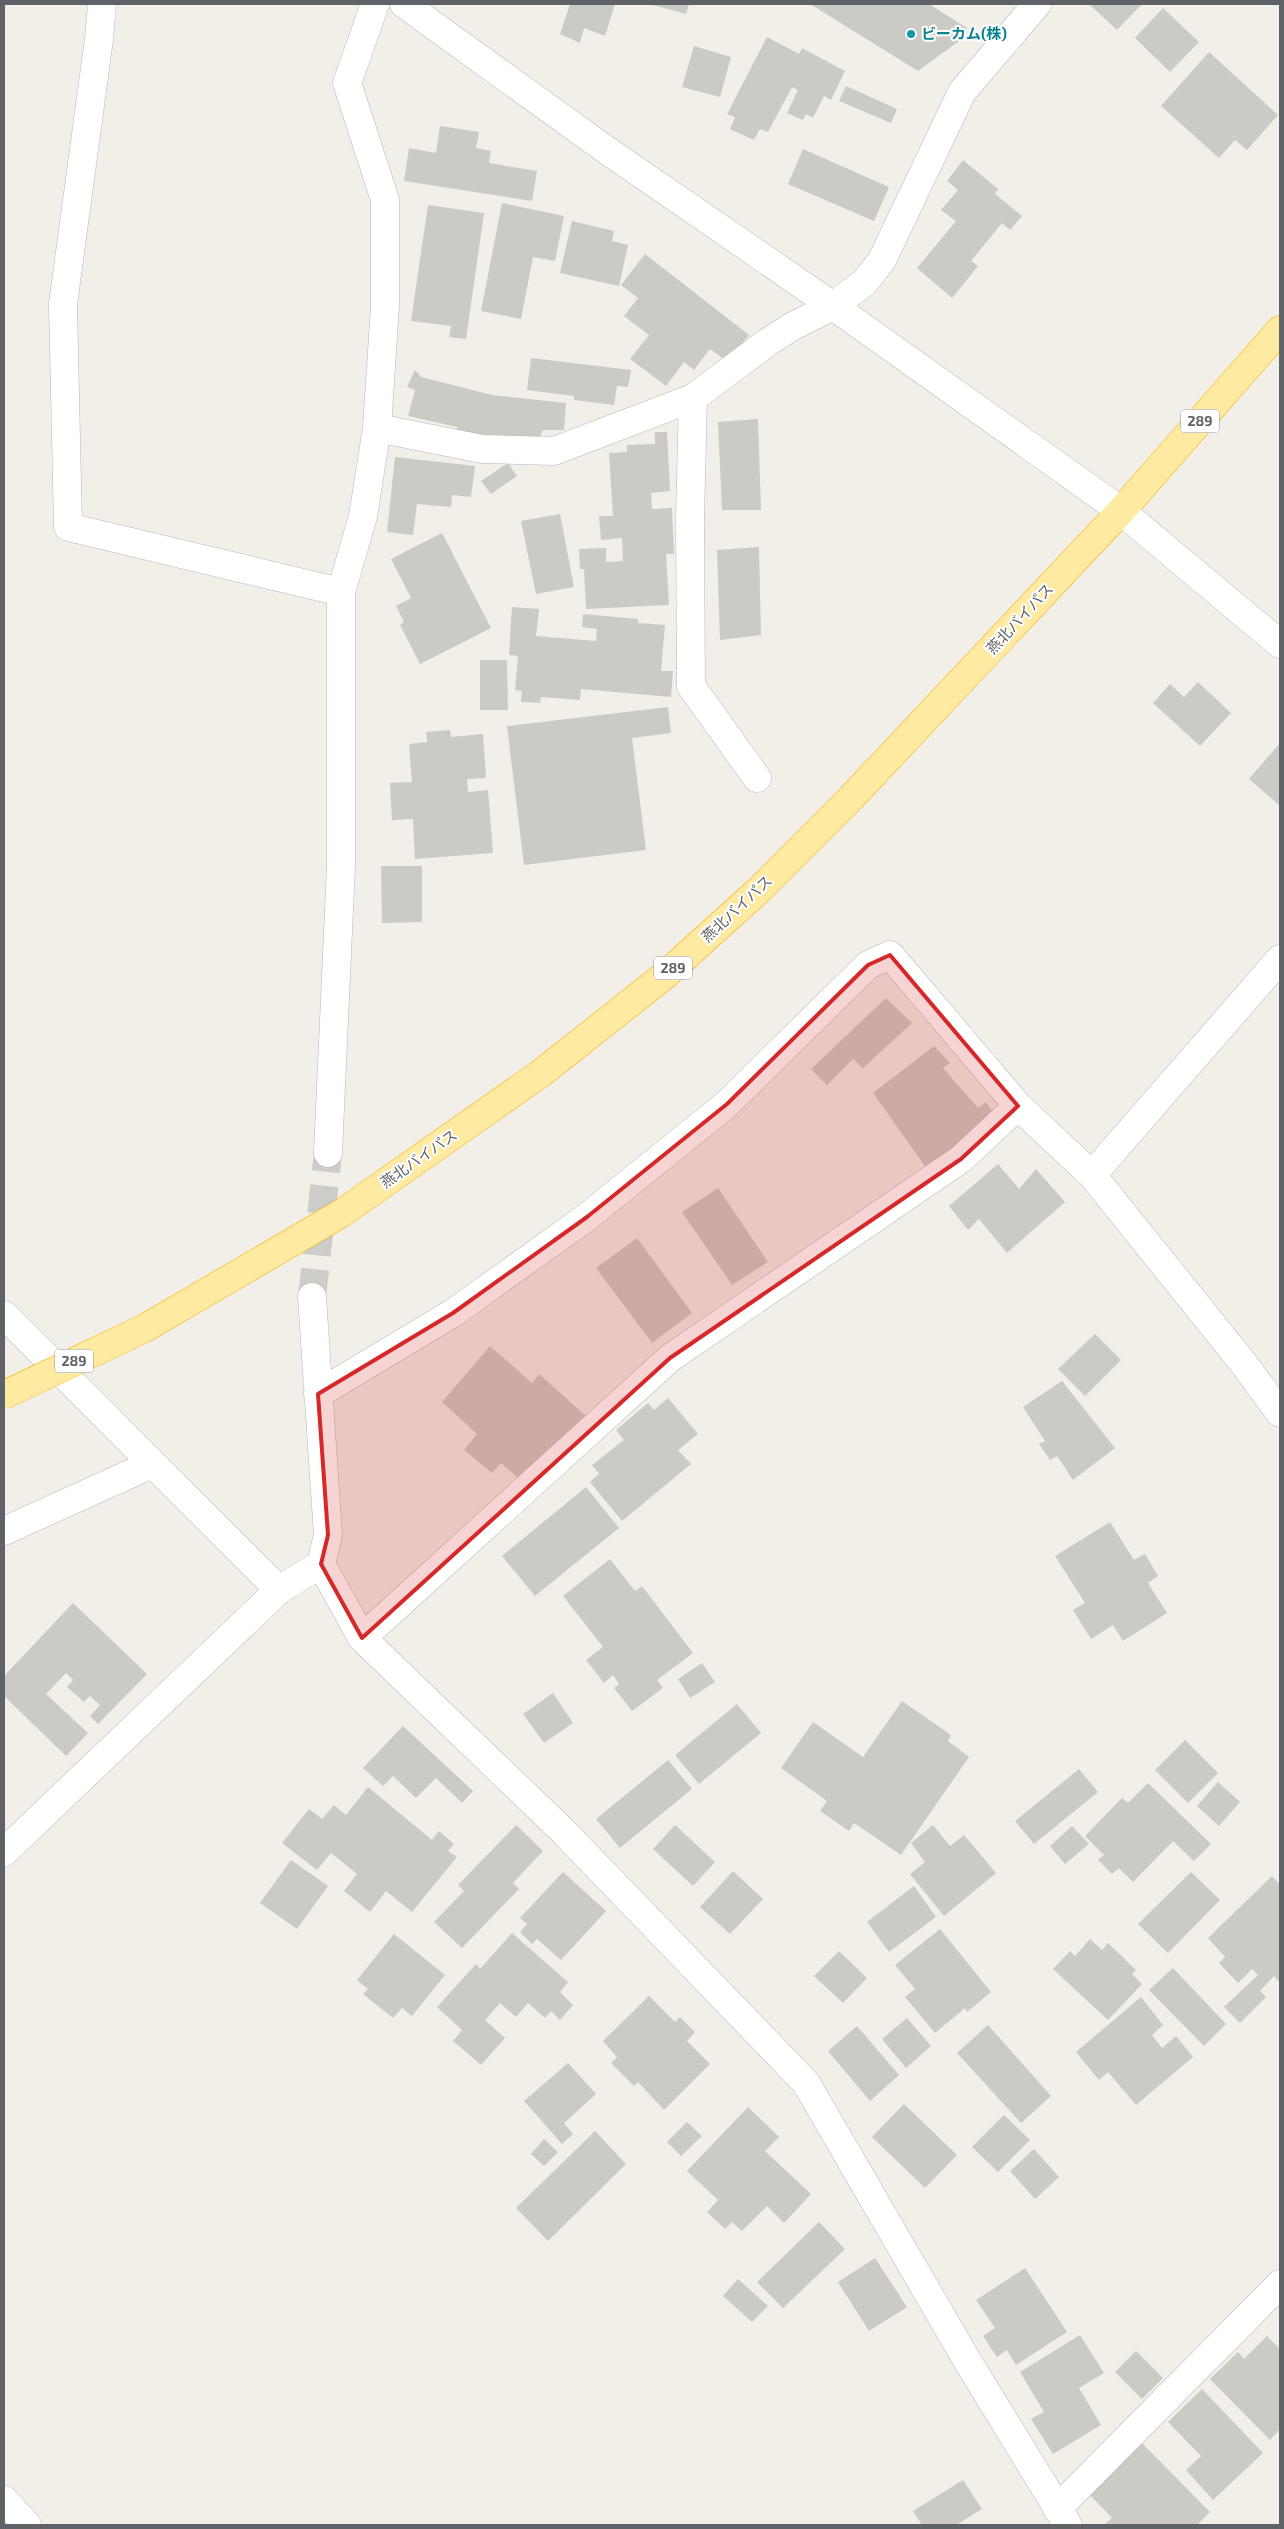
<svg xmlns="http://www.w3.org/2000/svg" width="1284" height="2529" viewBox="0 0 1284 2529" font-family="'Exo 2','Noto Sans JP',sans-serif">
  <style>
    .building { fill: #cccac5 }
    .lines { fill: none; stroke-linecap: round; stroke-linejoin: round }
    .minor-tunnel { stroke: #ccccc8; stroke-width: 28; stroke-dasharray: 28 14; stroke-linecap: butt }
    .minor-casing { stroke: #b5b8bc; stroke-width: 29 }
    .tertiary-casing { stroke: #b5b8bc; stroke-width: 29 }
    .secondary-casing { stroke: #b6babf; stroke-width: 29 }
    .trunk-casing { stroke: #f9ab00; stroke-width: 29 }
    .minor { stroke: #fff; stroke-width: 28 }
    .tertiary { stroke: #fff; stroke-width: 28 }
    .secondary { stroke: #fff; stroke-width: 28 }
    .trunk { stroke: #feeaa1; stroke-width: 28 }
    .trunk-bridge-casing { stroke: #f9ab00; stroke-width: 29; stroke-linecap: butt }
    .trunk-bridge { stroke: #feeaa1; stroke-width: 28 }
    .marked { fill: #d62828; fill-opacity: 0.2; stroke: #d62828; stroke-width: 4; stroke-linejoin: round }
    .culture-dot { fill: #0f9aa8; stroke: #fff; stroke-width: 2 }
    .labels { text-anchor: middle; stroke-width: 4; stroke-linejoin: round; paint-order: stroke }
    .shield { fill: #fff; stroke: #8f9295; stroke-width: 1 }
    .shield-label { font-size: 14px; font-weight: bold; fill: #5f6368 }
    .culture-label { font-size: 15px; font-weight: bold; fill: #0d838f; stroke: #fff; text-anchor: start }
    .street-label { font-size: 15px; fill: #5f6368; stroke: #fff }
  </style>
  <rect width="100%" height="100%" fill="#f1efe8"/>
  <!-- building -->
  <path class="building" d="M 570,4 L 615,4 L 605,36 L 584,28 L 580,43 L 560,34 Z
    M 650,4 L 689,4 L 686,14 Z
    M 810,4 L 929,4 L 967,28 L 959,41 L 918,71 Z
    M 1089,4 L 1142,4 L 1117,30 Z
    M 1163,8 L 1199,42 L 1170,72 L 1135,38 Z
    M 767,37 L 799,54 L 802,48 L 845,71 L 831,100 L 824,96 L 813,118 L 806,114 L 803,120 L 787,113 L 798,90 L 792,87 L 768,132 L 760,129 L 754,140 L 730,129 L 735,117 L 727,114 Z
    M 694,46 L 731,57 L 720,97 L 682,87 Z
    M 1209,52 L 1278,115 L 1247,150 L 1235,140 L 1219,158 L 1161,106 Z
    M 846,86 L 897,109 L 891,123 L 839,101 Z
    M 440,126 L 479,132 L 476,148 L 491,151 L 489,163 L 537,171 L 532,201 L 404,181 L 409,148 L 436,153 Z
    M 803,149 L 889,187 L 874,221 L 788,184 Z
    M 963,160 L 998,189 L 995,194 L 1022,216 L 1010,230 L 1002,223 L 971,261 L 978,266 L 952,298 L 917,268 L 956,221 L 941,210 L 958,190 L 947,181 Z
    M 502,203 L 564,216 L 555,261 L 533,257 L 521,319 L 481,311 Z
    M 428,205 L 484,213 L 466,339 L 449,337 L 451,326 L 411,321 Z
    M 572,221 L 614,231 L 612,241 L 628,245 L 619,286 L 560,273 Z
    M 645,254 L 749,335 L 728,362 L 710,349 L 694,370 L 684,362 L 666,386 L 630,359 L 649,335 L 624,316 L 638,298 L 621,285 Z
    M 531,358 L 631,370 L 628,387 L 617,386 L 614,405 L 574,400 L 574,396 L 527,390 Z
    M 415,370 L 421,377 L 492,395 L 566,403 L 564,430 L 543,430 L 539,439 L 457,435 L 457,427 L 408,416 L 415,390 L 407,387 Z
    M 758,419 L 761,510 L 722,510 L 718,422 Z
    M 655,432 L 667,432 L 670,491 L 651,493 L 652,509 L 672,508 L 674,554 L 666,554 L 669,605 L 586,609 L 584,569 L 580,569 L 579,549 L 606,548 L 606,562 L 623,561 L 622,538 L 601,540 L 599,516 L 613,516 L 609,453 L 627,452 L 627,445 L 655,444 Z
    M 395,457 L 475,466 L 471,497 L 452,495 L 451,507 L 417,504 L 413,535 L 387,532 Z
    M 508,463 L 517,476 L 491,494 L 481,481 Z
    M 560,514 L 574,587 L 536,594 L 521,521 Z
    M 442,533 L 491,628 L 420,664 L 400,625 L 404,622 L 396,606 L 411,598 L 391,559 Z
    M 759,547 L 761,635 L 720,640 L 717,550 Z
    M 512,607 L 539,609 L 536,636 L 596,641 L 597,629 L 582,627 L 583,614 L 638,619 L 638,623 L 665,625 L 661,671 L 673,671 L 671,697 L 581,689 L 580,700 L 541,697 L 540,703 L 521,702 L 522,691 L 515,690 L 518,656 L 509,655 Z
    M 480,660 L 507,660 L 508,710 L 480,710 Z
    M 1198,682 L 1231,713 L 1200,746 L 1153,703 L 1170,684 L 1184,697 Z
    M 668,707 L 671,733 L 632,738 L 646,850 L 524,865 L 507,726 Z
    M 450,730 L 451,737 L 483,734 L 486,778 L 467,779 L 468,792 L 488,790 L 493,853 L 415,859 L 413,819 L 392,820 L 390,783 L 412,782 L 409,744 L 427,742 L 426,732 Z
    M 1280,743 L 1280,806 L 1249,779 Z
    M 381,866 L 422,866 L 422,922 L 382,923 Z
    M 886,998 L 912,1023 L 863,1068 L 853,1059 L 827,1085 L 811,1069 Z
    M 934,1046 L 950,1063 L 943,1068 L 978,1108 L 986,1102 L 997,1119 L 927,1169 L 873,1093 Z
    M 998,1164 L 1019,1189 L 1036,1169 L 1065,1202 L 1007,1253 L 979,1219 L 968,1230 L 949,1206 Z
    M 718,1188 L 768,1262 L 732,1285 L 682,1212 Z
    M 637,1238 L 692,1313 L 652,1343 L 596,1268 Z
    M 1095,1334 L 1121,1360 L 1085,1396 L 1058,1369 Z
    M 490,1346 L 532,1383 L 539,1374 L 586,1416 L 525,1484 L 501,1463 L 492,1473 L 464,1450 L 477,1434 L 442,1402 Z
    M 1062,1381 L 1115,1448 L 1073,1480 L 1057,1456 L 1050,1460 L 1039,1444 L 1045,1441 L 1023,1407 Z
    M 668,1398 L 698,1434 L 678,1450 L 691,1464 L 622,1521 L 590,1482 L 599,1474 L 592,1465 L 624,1440 L 616,1430 L 648,1403 L 654,1410 Z
    M 586,1487 L 619,1528 L 535,1596 L 502,1556 Z
    M 1110,1522 L 1134,1560 L 1145,1554 L 1158,1576 L 1148,1583 L 1167,1613 L 1123,1641 L 1113,1625 L 1091,1639 L 1073,1610 L 1085,1603 L 1055,1556 Z
    M 610,1559 L 635,1591 L 642,1586 L 693,1653 L 657,1680 L 663,1688 L 632,1711 L 614,1688 L 619,1684 L 613,1675 L 604,1683 L 586,1660 L 603,1647 L 563,1596 Z
    M 73,1603 L 147,1674 L 98,1724 L 90,1716 L 100,1705 L 90,1696 L 84,1702 L 67,1687 L 73,1680 L 66,1673 L 46,1694 L 88,1733 L 66,1756 L 4,1696 L 4,1676 Z
    M 702,1663 L 715,1682 L 690,1698 L 678,1679 Z
    M 553,1693 L 573,1723 L 544,1743 L 523,1714 Z
    M 902,1701 L 951,1735 L 948,1741 L 969,1757 L 901,1855 L 854,1823 L 849,1831 L 820,1811 L 827,1801 L 781,1768 L 813,1722 L 863,1757 Z
    M 737,1704 L 761,1733 L 699,1784 L 675,1755 Z
    M 403,1726 L 473,1791 L 462,1803 L 436,1778 L 416,1798 L 393,1776 L 383,1786 L 363,1768 Z
    M 1185,1740 L 1218,1773 L 1188,1803 L 1155,1770 Z
    M 668,1760 L 692,1789 L 620,1848 L 596,1819 Z
    M 1079,1769 L 1098,1792 L 1034,1844 L 1015,1821 Z
    M 1218,1782 L 1240,1802 L 1219,1826 L 1197,1806 Z
    M 1148,1783 L 1211,1844 L 1194,1861 L 1173,1841 L 1133,1882 L 1119,1868 L 1112,1874 L 1098,1860 L 1104,1855 L 1085,1836 L 1122,1798 L 1128,1803 Z
    M 368,1787 L 432,1840 L 439,1831 L 454,1844 L 448,1851 L 457,1857 L 412,1912 L 386,1891 L 370,1912 L 344,1891 L 357,1874 L 331,1853 L 317,1870 L 282,1843 L 309,1809 L 322,1819 L 334,1805 L 346,1815 Z
    M 516,1825 L 543,1851 L 513,1883 L 519,1889 L 462,1948 L 434,1922 L 464,1891 L 458,1885 Z
    M 675,1825 L 715,1862 L 693,1886 L 653,1849 Z
    M 933,1825 L 950,1846 L 964,1835 L 996,1873 L 944,1916 L 910,1874 L 925,1862 L 911,1843 Z
    M 1072,1826 L 1089,1844 L 1065,1864 L 1050,1846 Z
    M 291,1860 L 328,1886 L 297,1929 L 260,1903 Z
    M 733,1871 L 763,1899 L 730,1934 L 700,1907 Z
    M 563,1872 L 606,1911 L 561,1960 L 537,1939 L 532,1944 L 520,1932 L 527,1924 L 520,1918 Z
    M 1191,1872 L 1220,1900 L 1168,1953 L 1138,1924 Z
    M 1272,1876 L 1280,1885 L 1280,1983 L 1274,1976 L 1260,1991 L 1266,1997 L 1240,2023 L 1224,2007 L 1258,1975 L 1252,1969 L 1238,1983 L 1219,1963 L 1225,1957 L 1208,1938 Z
    M 914,1886 L 936,1917 L 889,1952 L 867,1922 Z
    M 940,1929 L 991,1992 L 967,2012 L 965,2008 L 935,2033 L 905,1997 L 915,1989 L 895,1965 Z
    M 512,1933 L 568,1982 L 560,1992 L 573,2005 L 560,2020 L 551,2011 L 545,2018 L 528,2003 L 516,2017 L 500,2003 L 485,2020 L 505,2038 L 481,2065 L 453,2041 L 462,2030 L 437,2007 L 476,1964 L 480,1969 Z
    M 394,1934 L 445,1975 L 412,2016 L 402,2008 L 393,2018 L 363,1994 L 368,1989 L 357,1980 Z
    M 1090,1939 L 1102,1950 L 1108,1943 L 1136,1970 L 1132,1974 L 1142,1984 L 1108,2020 L 1053,1969 L 1070,1951 L 1075,1956 Z
    M 839,1951 L 867,1978 L 843,2003 L 814,1976 Z
    M 1173,1968 L 1226,2024 L 1204,2046 L 1149,1990 Z
    M 649,1996 L 675,2022 L 680,2017 L 695,2032 L 687,2041 L 710,2064 L 664,2110 L 638,2082 L 634,2086 L 611,2063 L 617,2057 L 603,2041 Z
    M 1141,1997 L 1163,2025 L 1152,2035 L 1162,2048 L 1176,2036 L 1193,2057 L 1136,2105 L 1108,2072 L 1099,2080 L 1076,2052 Z
    M 907,2018 L 931,2046 L 906,2068 L 882,2039 Z
    M 988,2025 L 1051,2096 L 1021,2123 L 957,2053 Z
    M 857,2026 L 899,2075 L 870,2101 L 828,2051 Z
    M 568,2063 L 596,2094 L 564,2123 L 573,2134 L 562,2144 L 524,2101 Z
    M 904,2104 L 957,2155 L 925,2188 L 872,2137 Z
    M 748,2107 L 779,2137 L 765,2151 L 811,2194 L 784,2223 L 767,2206 L 742,2231 L 732,2222 L 725,2229 L 707,2212 L 718,2200 L 687,2171 Z
    M 1004,2115 L 1030,2140 L 998,2172 L 972,2147 Z
    M 687,2122 L 702,2136 L 681,2156 L 667,2142 Z
    M 595,2131 L 626,2164 L 548,2241 L 516,2208 Z
    M 544,2139 L 558,2152 L 544,2166 L 531,2154 Z
    M 1034,2149 L 1059,2177 L 1035,2199 L 1010,2171 Z
    M 819,2222 L 845,2249 L 783,2308 L 757,2282 Z
    M 875,2258 L 907,2307 L 869,2331 L 838,2282 Z
    M 1025,2268 L 1067,2332 L 1016,2365 L 1007,2350 L 997,2357 L 983,2336 L 995,2328 L 976,2300 Z
    M 738,2279 L 768,2306 L 752,2322 L 723,2296 Z
    M 1080,2335 L 1104,2373 L 1079,2388 L 1101,2425 L 1053,2454 L 1031,2419 L 1044,2412 L 1020,2372 Z
    M 1267,2336 L 1280,2349 L 1280,2429 L 1270,2440 L 1210,2379 L 1238,2352 L 1244,2359 Z
    M 1136,2351 L 1163,2378 L 1142,2399 L 1115,2372 Z
    M 1202,2389 L 1263,2453 L 1213,2500 L 1186,2470 L 1201,2456 L 1168,2422 Z
    M 1142,2443 L 1210,2512 L 1197,2525 L 1104,2525 L 1112,2518 L 1090,2495 Z
    M 963,2480 L 982,2509 L 956,2525 L 922,2525 L 913,2511 Z"/>
  <g class="lines">
    <!-- minor-tunnel -->
    <path class="minor-tunnel" d="M 312,1297 L 328,1153"/>
    <!-- minor casing -->
    <g class="minor-casing">
      <path id="minor" d="M 102,4 L 99,39 L 63,304 L 68,527 L 341,592
        M 693,398 L 690,519 L 691,686 L 757,778
        M 377,428 L 482,449 L 554,451 L 693,398 L 768,342 L 793,326 L 833,306 L 865,282 L 882,260 L 962,92 L 1037,4
        M 328,1153 L 341,866 L 341,592 L 363,516 L 377,428 L 385,306 L 385,200 L 347,83 L 375,4
        M 1092,1175 L 1280,959
        M 312,1297 L 328,1535 L 321,1564 L 362,1638 L 563,1831 L 806,2083 L 968,2362 L 1068,2525
        M 4,1315 L 279,1590
        M 318,1394 L 453,1313 L 587,1217 L 727,1104 L 868,965 L 890,955 L 1018,1106 L 1092,1175 L 1244,1364 L 1280,1413
        M 4,1531 L 152,1464
        M 362,1638 L 670,1358 L 961,1159 L 1018,1106
        M 4,1852 L 279,1590 L 321,1564
        M 1057,2509 L 1280,2284"/>
    </g>
    <!-- tertiary casing -->
    <g class="tertiary-casing">
      <path id="tertiary" d="M 404,4 L 605,149 L 833,306 L 1121,511 L 1280,644"/>
    </g>
    <!-- secondary casing -->
    <g class="secondary-casing">
      <path id="secondary" d="M 4,2500 L 27,2525"/>
    </g>
    <!-- trunk casing -->
    <g class="trunk-casing">
      <path id="trunk" d="M 145,1328 L 342,1213 L 540,1074 L 664,976 L 760,889 L 850,799 L 1121,511 L 1280,330"/>
    </g>
    <!-- minor -->
    <use href="#minor" class="minor"/>
    <!-- tertiary -->
    <use href="#tertiary" class="tertiary"/>
    <!-- secondary -->
    <use href="#secondary" class="secondary"/>
    <!-- trunk -->
    <use href="#trunk" class="trunk"/>
    <!-- trunk-bridge casing -->
    <g class="trunk-bridge-casing">
      <path id="trunk-bridge" d="M 4,1395 L 145,1328"/>
    </g>
    <!-- trunk-bridge -->
    <use href="#trunk-bridge" class="trunk-bridge"/>
  </g>
  <!-- marked area -->
  <path class="marked" d="M 890,955 L 1018,1106 L 961,1159 L 670,1358 L 362,1638 L 321,1564 L 328,1535 L 318,1394 L 453,1313 L 587,1217 L 727,1104 L 868,965 Z"/>
  <!-- markers -->
  <circle class="culture-dot" cx="911" cy="34" r="5"/>
  <g class="labels">
    <!-- shield labels -->
    <g class="shield">
      <rect x="1181" y="409.5" width="38" height="23" rx="4"/>
      <rect x="654" y="956.5" width="38" height="23" rx="4"/>
      <rect x="55" y="1349.5" width="38" height="23" rx="4"/>
    </g>
    <g class="shield-label">
      <text x="1200" y="426">289</text>
      <text x="673" y="973">289</text>
      <text x="74" y="1366">289</text>
    </g>
    <!-- culture labels -->
    <g class="culture-label">
      <text x="921" y="39">ビーカム(株)</text>
    </g>
    <!-- street labels -->
    <g class="street-label">
      <text transform="translate(1020 619) rotate(-47)" y="5">燕北バイパス</text>
      <text transform="translate(737 909) rotate(-43)" y="5">燕北バイパス</text>
      <text transform="translate(419 1159) rotate(-35)" y="5">燕北バイパス</text>
    </g>
  </g>
  <!-- border -->
  <rect width="1284" height="2529" fill="none" stroke="#5f6368" stroke-width="10"/>
</svg>
